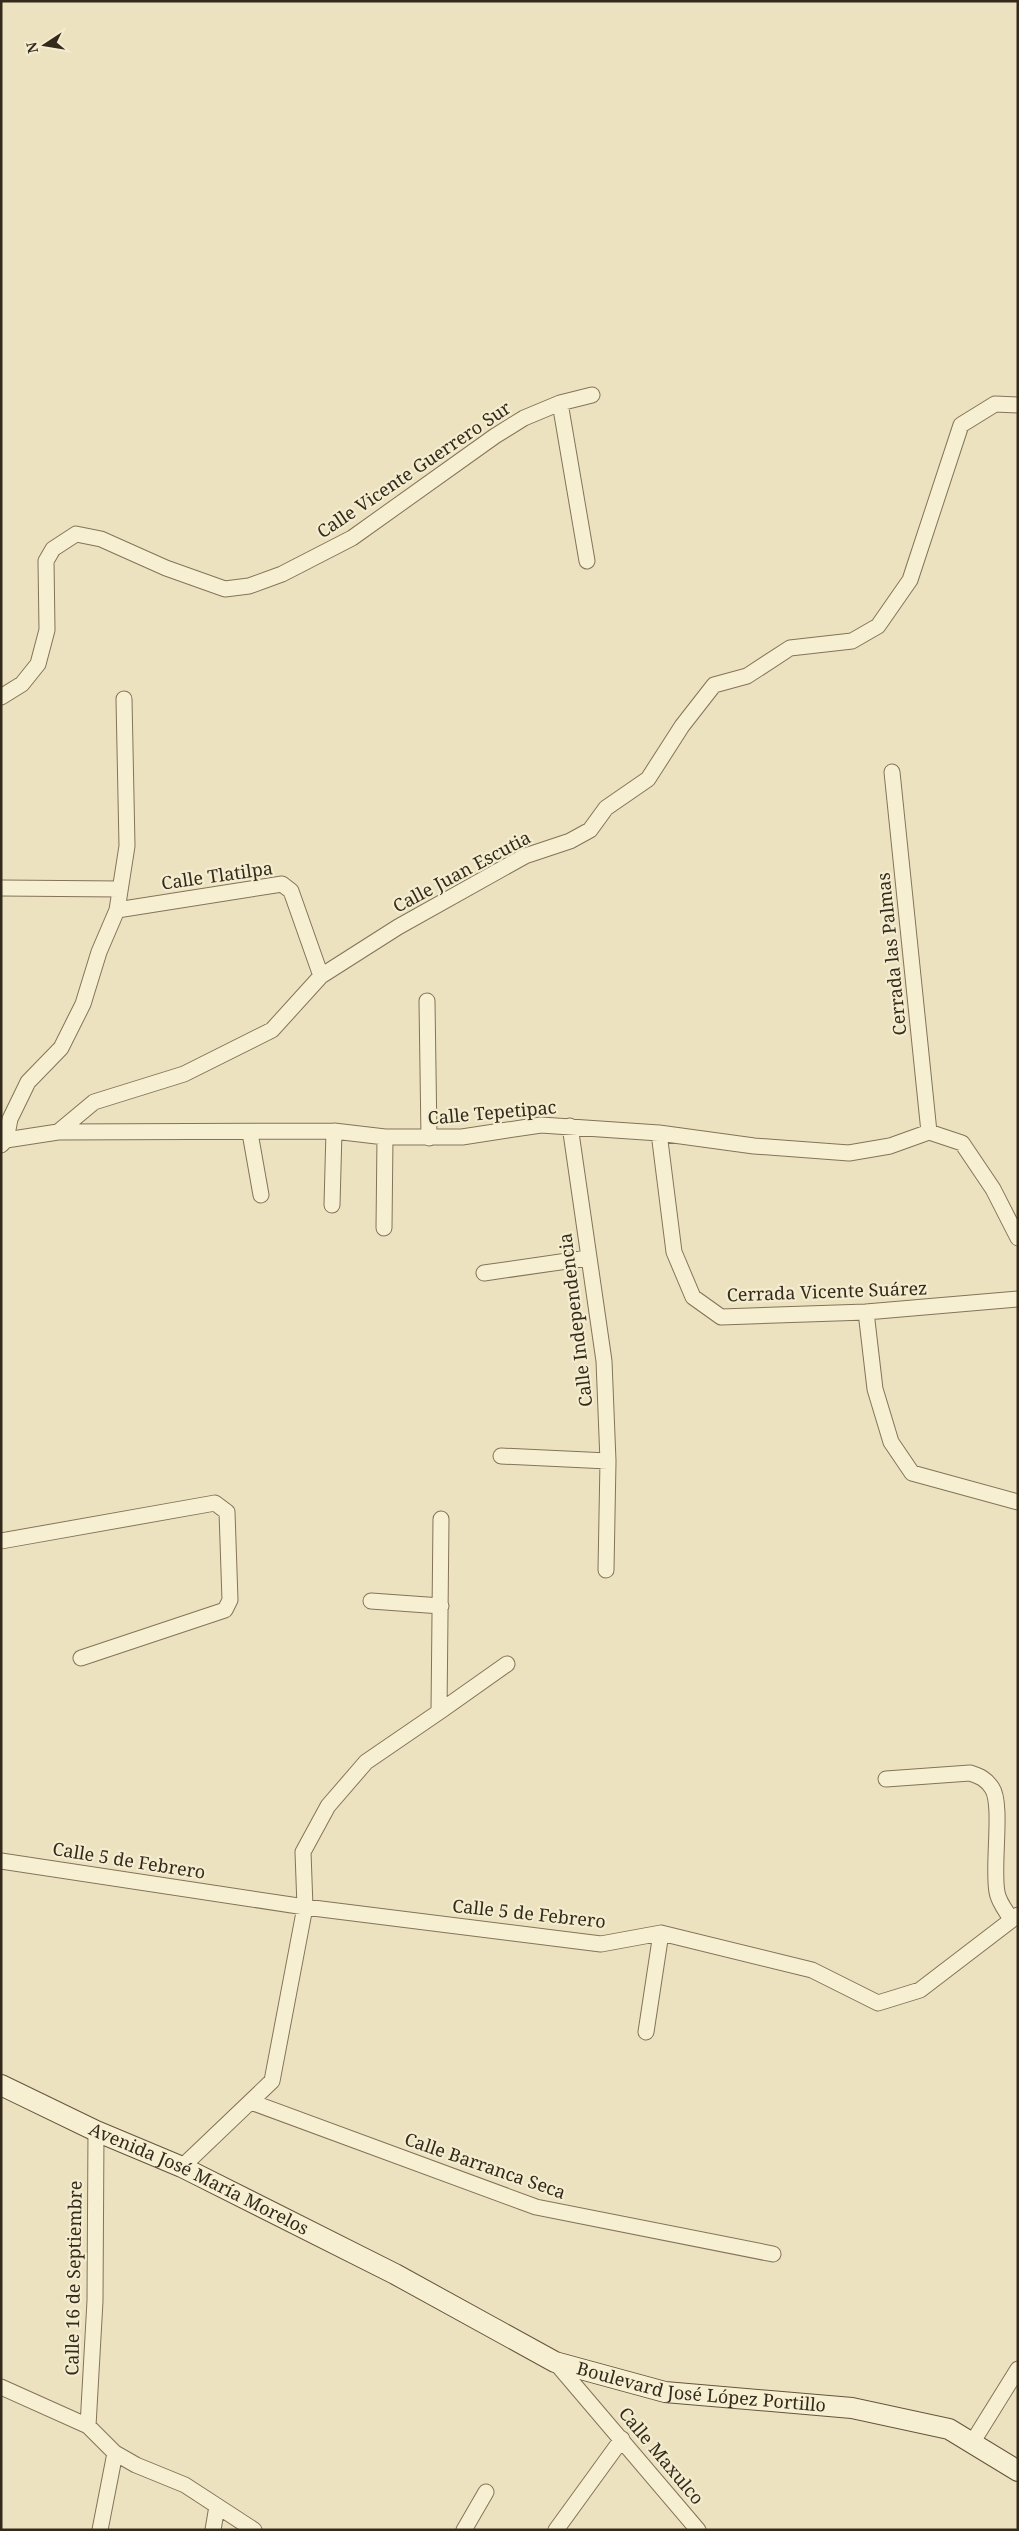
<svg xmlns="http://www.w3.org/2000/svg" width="1019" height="2531" viewBox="0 0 1019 2531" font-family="'Noto Serif',serif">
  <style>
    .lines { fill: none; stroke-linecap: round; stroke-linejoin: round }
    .street-casing { stroke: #847358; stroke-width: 17 }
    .secondary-casing { stroke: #66543c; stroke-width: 22 }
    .street { stroke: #f7efd2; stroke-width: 15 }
    .secondary { stroke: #f7efd2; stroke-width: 20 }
    .labels { text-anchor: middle; stroke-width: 4.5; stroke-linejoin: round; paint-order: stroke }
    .street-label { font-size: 18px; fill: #342a1c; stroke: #f4eccf }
  </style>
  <rect width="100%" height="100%" fill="#ece2c0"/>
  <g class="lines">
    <!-- street casing -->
    <g class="street-casing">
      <path id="street" d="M 560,403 L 587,561
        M 1,697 L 22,684 L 38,664 L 47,630 L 46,561 L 53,549 L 76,534 L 101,539 L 166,568 L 225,589 L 249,586 L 282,574 L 352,538 L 495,436 L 524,418 L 560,403 L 592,395
        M 892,772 L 929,1132
        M 1,888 L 120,889
        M 117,910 L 282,884 L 291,891 L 321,976
        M 427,1001 L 429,1138
        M 570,1126 L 604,1361 L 608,1461 L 606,1570
        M 58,1132 L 94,1102 L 184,1074 L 272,1030 L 321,976 L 398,927 L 525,856 L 570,841 L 590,830 L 606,808 L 648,779 L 682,726 L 714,685 L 747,676 L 790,648 L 852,641 L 878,626 L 910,580 L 961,425 L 995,404 L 1018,405
        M 250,1133 L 261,1195
        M 659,1133 L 674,1252 L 693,1297 L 721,1317 L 866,1312 L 1018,1299
        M 6,1140 L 10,1119 L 28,1082 L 61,1048 L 83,1004 L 99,952 L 117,910 L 127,846 L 124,699
        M 1,1145 L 6,1140 L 58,1132 L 334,1131 L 385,1137 L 462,1137 L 541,1125 L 659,1133 L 754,1146 L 849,1153 L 890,1146 L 929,1132 L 962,1143 L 993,1189 L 1018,1238
        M 332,1205 L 334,1131
        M 384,1228 L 385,1137
        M 484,1273 L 588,1258
        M 866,1312 L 875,1389 L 891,1442 L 912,1473 L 1018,1502
        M 501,1456 L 608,1461
        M 1,1541 L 215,1503 L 227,1512 L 230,1600 L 225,1610 L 81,1658
        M 371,1601 L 441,1606
        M 439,1712 L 507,1664
        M 886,1779 L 970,1773 C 980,1776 986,1779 992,1788 C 1003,1804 992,1867 997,1892 C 998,1901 1006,1911 1011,1919
        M 1,1861 L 305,1907 L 601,1944 L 661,1933 L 812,1970 L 878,2003 L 920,1990 L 1018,1915
        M 646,2032 L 661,1933
        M 251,2102 L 536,2207 L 773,2254
        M 182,2167 L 272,2081 L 305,1907 L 303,1852 L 328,1806 L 366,1762 L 439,1712 L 441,1519
        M 555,2362 L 698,2530
        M 1,2387 L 88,2426 L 115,2453 L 136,2465 L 185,2485 L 254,2530
        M 88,2426 L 95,2301 L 96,2131
        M 972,2443 L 1018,2369
        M 100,2530 L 115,2453
        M 213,2530 L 217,2506
        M 464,2530 L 486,2492
        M 556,2530 L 622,2439"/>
    </g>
    <!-- secondary casing -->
    <g class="secondary-casing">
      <g id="secondary">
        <path id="s1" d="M 1,2085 L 96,2131 L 182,2167 L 395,2274 L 555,2362 L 665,2392 L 852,2408 L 949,2429 L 1018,2471"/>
      </g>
    </g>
    <!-- street -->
    <use href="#street" class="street"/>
    <!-- secondary -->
    <use href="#secondary" class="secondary"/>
  </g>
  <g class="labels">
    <!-- street labels -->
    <g class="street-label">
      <text transform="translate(414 470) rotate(-34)" y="6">Calle Vicente Guerrero Sur</text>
      <text transform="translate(462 872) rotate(-28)" y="6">Calle Juan Escutia</text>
      <text transform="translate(217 876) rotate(-8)" y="6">Calle Tlatilpa</text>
      <text transform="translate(892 954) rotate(-96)" y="6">Cerrada las Palmas</text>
      <text transform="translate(492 1113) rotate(-5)" y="6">Calle Tepetipac</text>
      <text transform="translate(827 1292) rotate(-2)" y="6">Cerrada Vicente Suárez</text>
      <text transform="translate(576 1320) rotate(-97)" y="6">Calle Independencia</text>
      <text transform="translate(129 1861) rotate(9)" y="6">Calle 5 de Febrero</text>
      <text transform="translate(529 1914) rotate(6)" y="6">Calle 5 de Febrero</text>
      <text transform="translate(485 2166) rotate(19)" y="6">Calle Barranca Seca</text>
      <text dy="6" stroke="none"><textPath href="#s1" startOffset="219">Avenida José María Morelos</textPath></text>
      <text transform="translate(74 2278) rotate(-89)" y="6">Calle 16 de Septiembre</text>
      <text dy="6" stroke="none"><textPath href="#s1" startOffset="769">Boulevard José López Portillo</textPath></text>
      <text transform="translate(661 2456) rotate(50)" y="6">Calle Maxulco</text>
    </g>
  </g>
  <!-- border -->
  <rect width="1019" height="2531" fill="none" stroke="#342a1c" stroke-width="5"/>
  <!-- north arrow -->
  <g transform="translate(45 45) rotate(258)" stroke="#f4eccf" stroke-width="4" paint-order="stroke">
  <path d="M0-4L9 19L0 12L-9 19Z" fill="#342a1c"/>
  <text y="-8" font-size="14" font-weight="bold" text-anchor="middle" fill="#342a1c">N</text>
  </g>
</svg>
